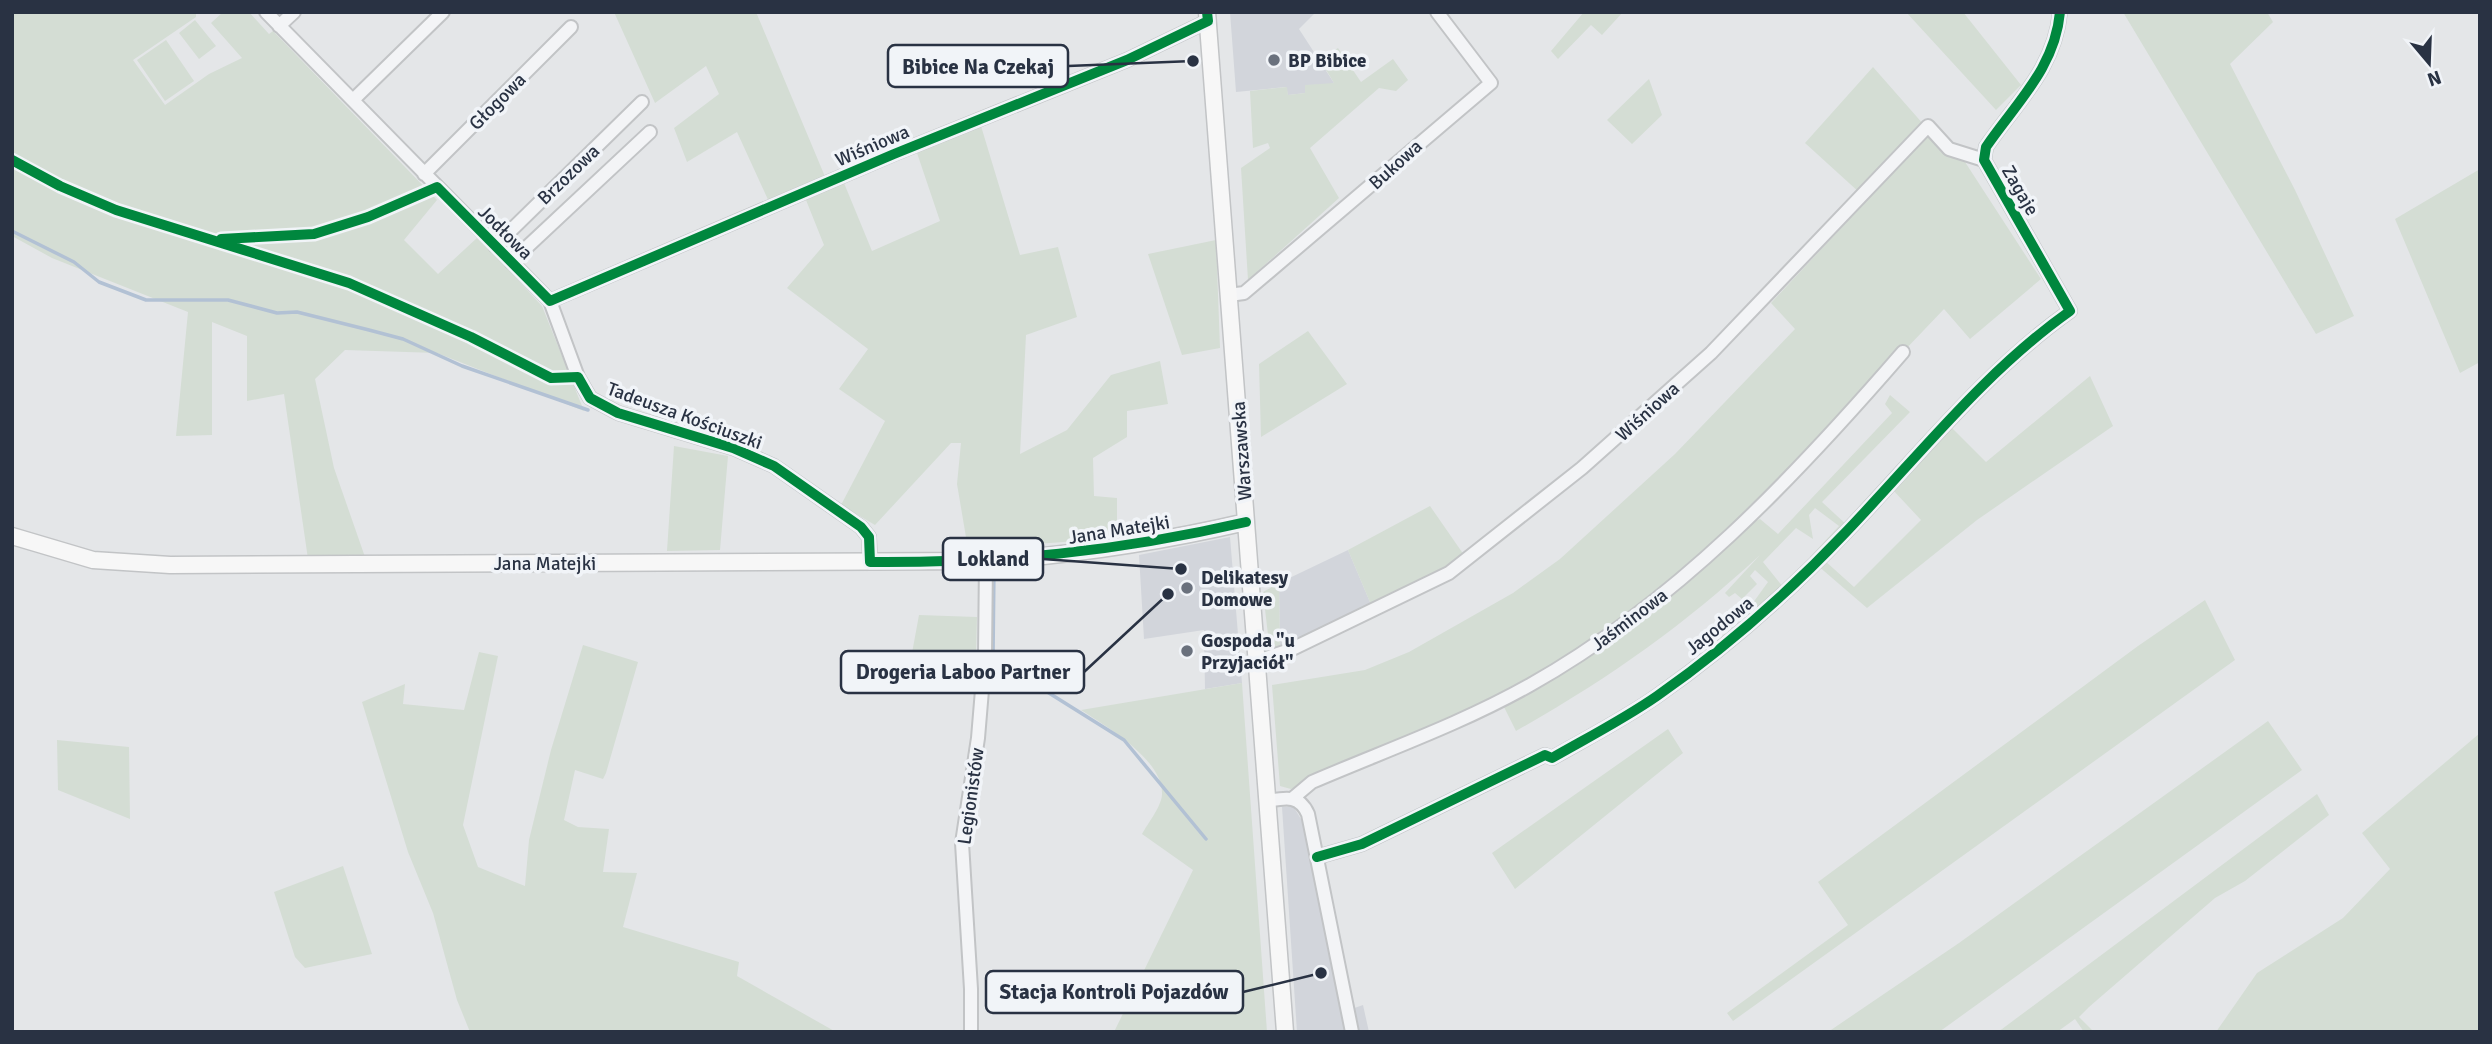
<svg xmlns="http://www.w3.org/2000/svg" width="2492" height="1044" viewBox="0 0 2492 1044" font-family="Signika,sans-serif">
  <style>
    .built { fill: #d2d5db }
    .green { fill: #d4ddd4 }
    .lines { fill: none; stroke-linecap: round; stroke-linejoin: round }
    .stream { stroke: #b2c1d4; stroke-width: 3.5 }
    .street-casing { stroke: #c2c4c6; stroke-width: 16 }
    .secondary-casing { stroke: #c2c4c6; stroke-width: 19 }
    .street { stroke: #f3f4f6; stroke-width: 12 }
    .secondary { stroke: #f7f7f7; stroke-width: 16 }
    .cycleway-casing { stroke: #f1f4f8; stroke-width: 15 }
    .cycleway { stroke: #00873e; stroke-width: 10 }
    .poi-dot { fill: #6a717d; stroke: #f1f4f8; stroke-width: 2.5 }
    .labels { text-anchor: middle; stroke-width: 7; stroke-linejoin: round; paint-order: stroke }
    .poi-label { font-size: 19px; font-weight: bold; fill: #293243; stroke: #f1f4f8; text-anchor: start }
    .street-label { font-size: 19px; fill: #293243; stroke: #f1f4f8 }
    .leader { fill: none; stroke: #293243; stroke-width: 2.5 }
    .callout-dot { fill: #293243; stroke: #f1f4f8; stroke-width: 2.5 }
    .callout { fill: #f1f4f8; stroke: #293243; stroke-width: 2.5 }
    .callout-label { font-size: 21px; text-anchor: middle; font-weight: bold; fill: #293243 }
  </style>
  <rect width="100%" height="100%" fill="#e4e6e8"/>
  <!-- built -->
  <path class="built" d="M 1230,12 L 1316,12 L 1299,29 L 1334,83 L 1306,93 L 1288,95 L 1286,87 L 1236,92 Z
    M 1230,537 L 1242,683 L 1205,689 L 1204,630 L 1144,639 L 1139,555 Z
    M 1348,550 L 1372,607 L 1280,649 L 1279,583 Z
    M 1293,806 L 1304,824 L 1346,1011 L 1363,1005 L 1369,1032 L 1297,1032 L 1282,807 Z"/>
  <!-- green -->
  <path class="green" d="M 12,12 L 196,12 L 196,17 L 133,60 L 165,105 L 209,74 L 242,58 L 211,23 L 223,12 L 249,12 L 269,34 L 273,31 L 437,200 L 404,240 L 438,274 L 478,237 L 542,306 L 584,411 L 437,353 L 345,350 L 315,379 L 334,468 L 365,557 L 308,559 L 284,394 L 247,401 L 247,336 L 212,322 L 212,435 L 176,436 L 188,312 L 52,258 L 12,236 Z
    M 614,12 L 756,12 L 826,179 L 770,204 L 737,132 L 687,162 L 674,128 L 719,94 L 706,66 L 655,103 Z
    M 1584,12 L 1623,12 L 1602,35 L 1591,25 L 1558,59 L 1551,51 Z
    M 1906,12 L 1963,12 L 2021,85 L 1996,110 Z
    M 2123,12 L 2267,12 L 2273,22 L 2230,64 L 2295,190 L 2354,316 L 2316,334 Z
    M 195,20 L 216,46 L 199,59 L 179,33 Z
    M 166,40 L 194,81 L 165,101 L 137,60 Z
    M 1338,48 L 1361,82 L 1393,59 L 1408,80 L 1396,91 L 1379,88 L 1310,148 L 1339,198 L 1248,280 L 1241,168 L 1270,148 L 1268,143 L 1253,148 L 1250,91 L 1287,87 L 1288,95 L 1305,93 L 1305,85 L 1334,83 L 1320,60 Z
    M 1873,67 L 1924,125 L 1860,193 L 1805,143 Z
    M 1649,79 L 1662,115 L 1632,144 L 1607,120 Z
    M 981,126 L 1020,255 L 1058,247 L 1077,317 L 1026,335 L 1020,454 L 1067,430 L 1111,375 L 1160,361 L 1168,404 L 1127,411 L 1127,437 L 1093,458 L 1094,496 L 1117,498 L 1117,538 L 968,549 L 957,484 L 961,443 L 951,443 L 875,525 L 841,505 L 885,421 L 839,389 L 868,349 L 787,288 L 824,245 L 806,200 L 844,183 L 872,251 L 940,221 L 916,150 Z
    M 1927,136 C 1942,140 1951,156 1965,162 L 2041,279 L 1970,339 L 1944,309 L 1782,479 L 1668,587 L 1586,647 L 1497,698 L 1291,789 L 1280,786 L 1272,685 L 1365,670 L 1409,652 L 1513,593 L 1560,559 L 1675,454 L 1795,329 L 1771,303 Z
    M 2480,169 L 2480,362 L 2460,373 L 2395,219 Z
    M 1216,240 L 1220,348 L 1182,355 L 1148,254 Z
    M 1308,331 L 1347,384 L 1261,437 L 1259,364 Z
    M 2090,376 L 2113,426 L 1977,520 L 1867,608 L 1817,565 L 1824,560 L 1854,587 L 1921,520 L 1892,489 L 1951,427 L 1986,462 Z
    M 1890,395 L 1910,412 L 1822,502 L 1848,526 L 1813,560 L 1810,557 L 1839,526 L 1815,508 L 1809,515 L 1813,539 L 1796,528 L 1763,562 L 1783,587 L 1745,623 L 1742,618 L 1768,582 L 1755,570 L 1750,576 L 1757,584 L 1742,599 L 1735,593 L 1729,597 L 1725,593 L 1760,555 C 1682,627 1608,679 1516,731 L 1502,703 L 1550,678 L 1749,524 L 1760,519 L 1778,534 L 1892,413 L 1885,404 Z
    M 674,446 L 728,456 L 720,550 L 667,551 Z
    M 1430,506 L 1464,555 L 1435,575 L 1372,607 L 1348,550 Z
    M 1279,583 L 1280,649 L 1270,652 L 1263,592 Z
    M 2205,600 L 2235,660 L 1733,1021 L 1727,1013 L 1848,925 L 1818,882 L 2138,646 Z
    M 919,615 L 977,617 L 976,655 L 912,653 Z
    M 583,645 L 638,662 L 606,773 L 603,779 L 575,770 L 564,820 L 578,827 L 609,829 L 603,872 L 637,873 L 623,927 L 739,962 L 737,976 L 836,1032 L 470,1032 L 457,1000 L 433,913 L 408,852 L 362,702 L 405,684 L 403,704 L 464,710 L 479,652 L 498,656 L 463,825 L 478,867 L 525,886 L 529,840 L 551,750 Z
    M 1242,683 L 1267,1032 L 1114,1032 L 1193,870 L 1142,834 C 1148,823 1161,807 1162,795 C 1164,760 1107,727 1081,710 Z
    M 2268,721 L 2302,770 L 1939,1032 L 1828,1032 L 1959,943 Z
    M 1668,729 L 1683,753 L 1515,889 L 1492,853 Z
    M 2480,733 L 2480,1032 L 2216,1032 L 2257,973 L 2343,918 L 2390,869 L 2362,833 Z
    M 57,740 L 129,747 L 130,819 L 58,790 Z
    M 2317,794 L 2329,815 L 2245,881 L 2215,898 L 2089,1007 L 2079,1017 L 2094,1032 L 2084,1032 L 2075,1019 L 2057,1032 L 1998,1032 Z
    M 343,866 L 372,954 L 305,968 L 295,957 L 274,892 Z"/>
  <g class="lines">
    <!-- stream -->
    <path class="stream" d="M 12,231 L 74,262 L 99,282 L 146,300 L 228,300 L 277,313 L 297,312 L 369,330 L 403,339 L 462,366 L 588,410
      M 994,568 L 993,658 L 1124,740 L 1206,839"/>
    <!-- street casing -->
    <g class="street-casing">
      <path id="street" d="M 266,12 L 550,301 L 578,377 L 590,398 L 618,413 L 733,448 L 774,466 L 861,527 L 869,537 L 870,562
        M 279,26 L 294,12
        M 353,100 L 443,12
        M 424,174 L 571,27
        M 495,246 L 642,102
        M 511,262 L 650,132
        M 1229,295 L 1244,293 L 1491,83 L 1437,12
        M 550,301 L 894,154 L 1127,60 L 1208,21
        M 1257,661 L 1290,650 L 1449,573 L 1582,468 L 1711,353 L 1928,126 L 1949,149 L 1984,160
        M 1293,798 L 1312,782 C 1384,751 1461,724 1530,685 C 1676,603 1794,478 1903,352
        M 1267,801 C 1285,798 1299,794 1308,814 L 1352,1032
        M 1317,857 L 1362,844 L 1545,755 L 1552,758 C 1587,738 1624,719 1657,696 C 1724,649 1788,593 1845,533 C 1918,457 1984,372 2070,311 L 1984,160 L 1986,147 C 2016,103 2055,68 2060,12
        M 971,1032 L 971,989 L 962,843 L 978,738 L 985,654 L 986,561"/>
    </g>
    <!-- secondary casing -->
    <g class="secondary-casing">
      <path id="secondary" d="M 1207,12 L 1285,1032
        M 12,536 L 93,560 L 170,565 L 986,561 C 1074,555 1160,542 1246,522"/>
    </g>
    <!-- street -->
    <use href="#street" class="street"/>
    <!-- secondary -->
    <use href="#secondary" class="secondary"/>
    <!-- cycleway casing -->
    <g class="cycleway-casing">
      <path id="cycleway" d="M 12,160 L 60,186 L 116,210 L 349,283 L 471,337 L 551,378 L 578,377 L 590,398 L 618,413 L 733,448 L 774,466 L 861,527 L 869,537 L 870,562 C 1003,563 1116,552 1246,522
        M 221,239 L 314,234 L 368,217 L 437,187 L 550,301 L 894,154 L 1127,60 L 1208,21 L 1207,12
        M 1317,857 L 1362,844 L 1545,755 L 1552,758 C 1587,738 1624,719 1657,696 C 1724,649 1788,593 1845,533 C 1918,457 1984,372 2070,311 L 1984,160 L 1986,147 C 2016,103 2055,68 2060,12"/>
    </g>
    <!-- cycleway -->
    <use href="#cycleway" class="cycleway"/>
  </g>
  <!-- markers -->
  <g class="poi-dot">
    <circle cx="1274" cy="60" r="7"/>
    <circle cx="1187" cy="588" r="7"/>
    <circle cx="1187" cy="651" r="7"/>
  </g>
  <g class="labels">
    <!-- poi labels -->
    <g class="poi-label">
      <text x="1288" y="67">BP Bibice</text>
      <text x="1201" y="584">Delikatesy<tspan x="1201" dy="22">Domowe</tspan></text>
      <text x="1201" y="647">Gospoda "u<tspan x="1201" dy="22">Przyjaciół"</tspan></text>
    </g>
    <!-- street labels -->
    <g class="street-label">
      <text transform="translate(497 101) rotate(-45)" y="7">Głogowa</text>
      <text transform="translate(872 145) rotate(-23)" y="7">Wiśniowa</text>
      <text transform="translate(1395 164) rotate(-42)" y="7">Bukowa</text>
      <text transform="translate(568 174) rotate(-44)" y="7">Brzozowa</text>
      <text transform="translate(2021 190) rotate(60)" y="7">Zagaje</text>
      <text transform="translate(506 232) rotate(45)" y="7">Jodłowa</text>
      <text transform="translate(1647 411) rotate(-42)" y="7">Wiśniowa</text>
      <text transform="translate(685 415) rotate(20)" y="7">Tadeusza Kościuszki</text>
      <text transform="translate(1241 451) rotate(-94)" y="7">Warszawska</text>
      <text transform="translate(1119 529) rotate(-9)" y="7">Jana Matejki</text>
      <text x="545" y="570">Jana Matejki</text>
      <text transform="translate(1629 619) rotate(-37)" y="7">Jaśminowa</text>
      <text transform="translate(1719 625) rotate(-39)" y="7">Jagodowa</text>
      <text transform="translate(970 796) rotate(-82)" y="7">Legionistów</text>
    </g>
  </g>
  <!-- callouts -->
  <path class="leader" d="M1193 61L1068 66M1181 569L1043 559M1168 594L1084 672M1321 973L1243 992"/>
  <g class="callout-dot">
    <circle cx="1193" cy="61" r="7"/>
    <circle cx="1181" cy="569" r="7"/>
    <circle cx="1168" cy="594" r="7"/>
    <circle cx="1321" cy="973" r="7"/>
  </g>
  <g class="callout">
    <rect x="888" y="45" width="180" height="42" rx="7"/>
    <rect x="943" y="538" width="100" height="42" rx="7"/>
    <rect x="841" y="651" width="243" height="42" rx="7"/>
    <rect x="986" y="971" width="257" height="42" rx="7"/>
  </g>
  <g class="callout-label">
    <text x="978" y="74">Bibice Na Czekaj</text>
    <text x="993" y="566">Lokland</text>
    <text x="963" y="679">Drogeria Laboo Partner</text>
    <text x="1114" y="999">Stacja Kontroli Pojazdów</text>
  </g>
  <!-- border -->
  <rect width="2492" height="1044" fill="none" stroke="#293243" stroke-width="28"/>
  <!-- north arrow -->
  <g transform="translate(2429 63) rotate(161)" stroke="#f1f4f8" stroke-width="5" paint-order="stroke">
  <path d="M0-5L12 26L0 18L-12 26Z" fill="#293243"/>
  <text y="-10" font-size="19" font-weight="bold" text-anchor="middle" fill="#293243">N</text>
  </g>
</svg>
